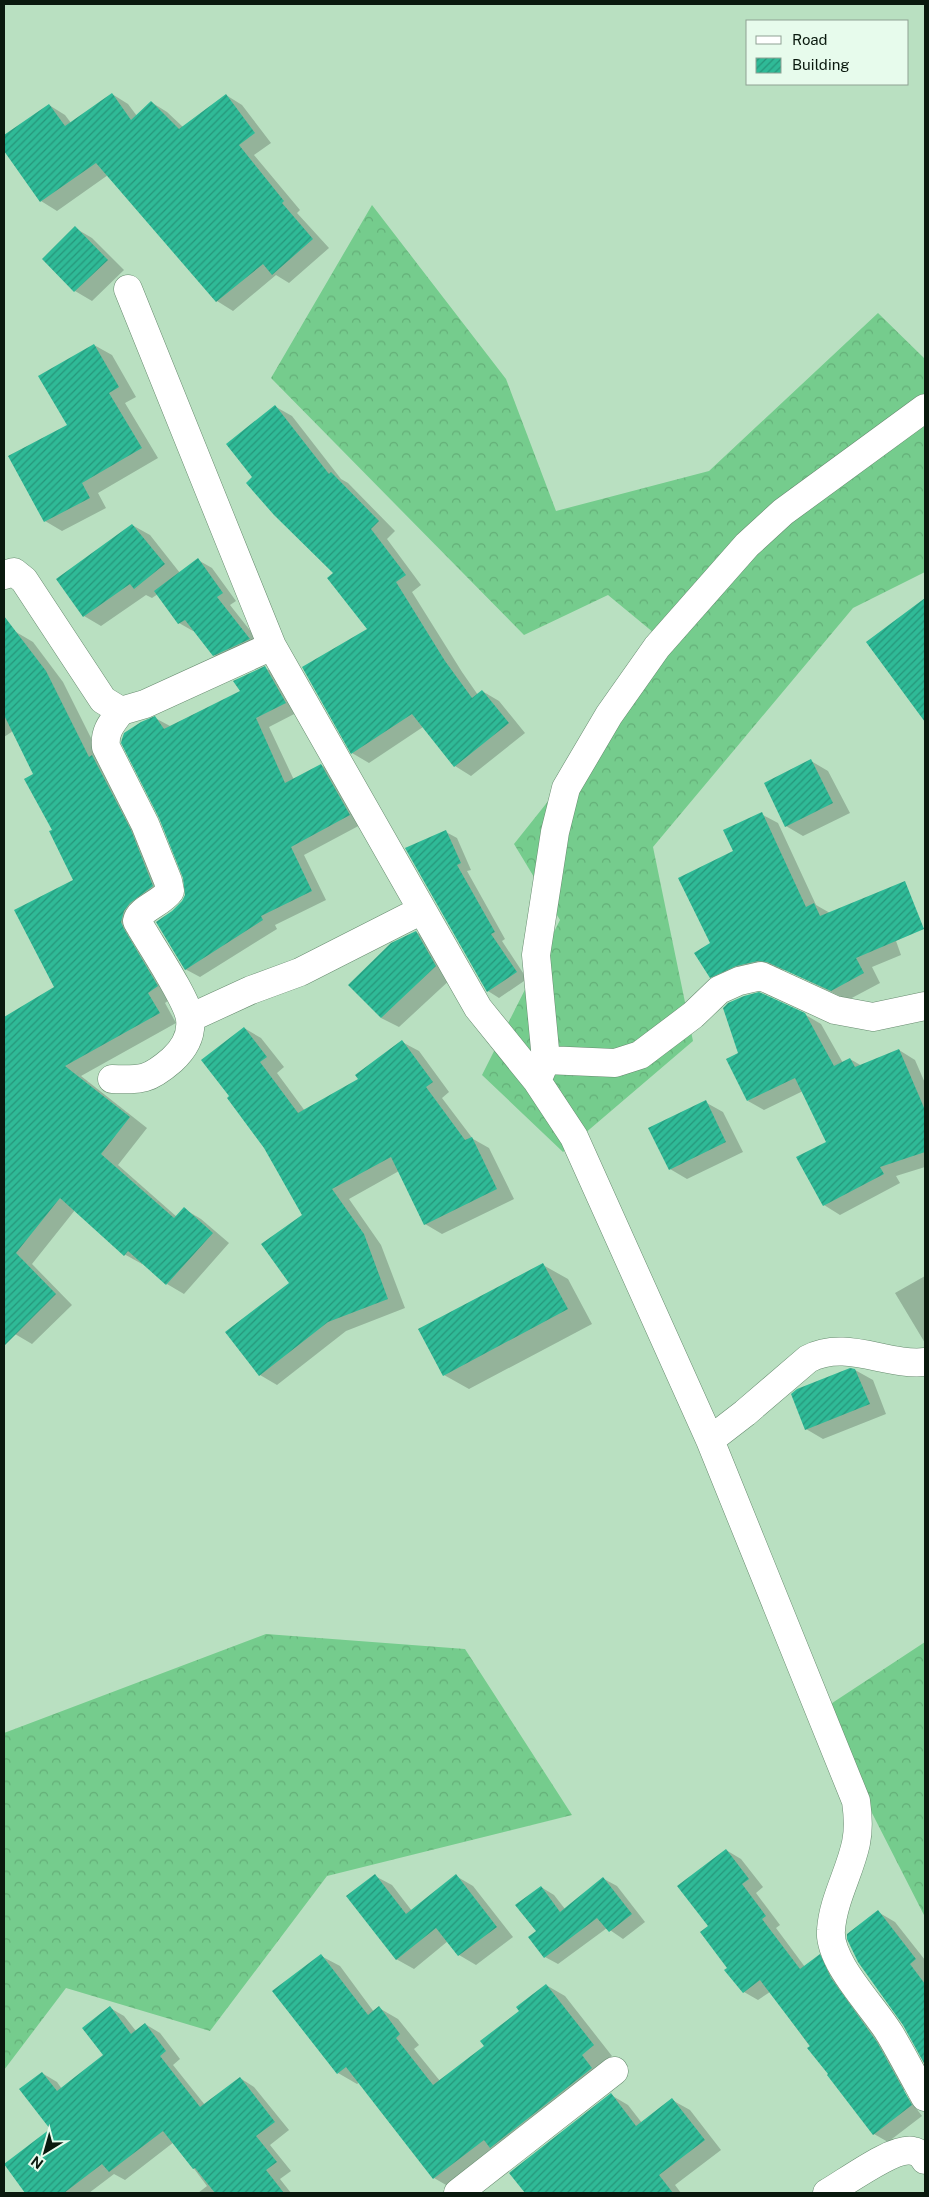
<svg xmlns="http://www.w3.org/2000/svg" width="929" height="2197" viewBox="0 0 929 2197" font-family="'Public Sans',sans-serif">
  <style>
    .forest { fill: url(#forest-crowns) }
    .shadow { fill: #0003 }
    .building { fill: url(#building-hatch) }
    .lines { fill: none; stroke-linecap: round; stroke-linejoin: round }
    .street-casing { stroke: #678b6f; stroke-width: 29 }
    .secondary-casing { stroke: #678b6f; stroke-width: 29 }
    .street { stroke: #fff; stroke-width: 28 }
    .secondary { stroke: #fff; stroke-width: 28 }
  </style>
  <defs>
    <pattern id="forest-crowns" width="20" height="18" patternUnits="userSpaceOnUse" patternTransform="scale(1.25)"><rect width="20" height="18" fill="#75cc8d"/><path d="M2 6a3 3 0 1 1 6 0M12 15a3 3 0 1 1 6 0" fill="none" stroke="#64af78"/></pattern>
    <pattern id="building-hatch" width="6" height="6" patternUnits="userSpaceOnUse" patternTransform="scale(1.25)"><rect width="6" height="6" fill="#2fba97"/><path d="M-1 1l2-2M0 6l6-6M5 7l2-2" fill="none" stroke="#26967a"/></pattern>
  </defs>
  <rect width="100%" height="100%" fill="#b9e0c1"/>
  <!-- forest -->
  <path class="forest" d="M 372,205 L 506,379 L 556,511 L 709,471 L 878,313 L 925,359 L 925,572 L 853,608 L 653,847 L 693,1041 L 563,1152 L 482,1075 L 560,920 L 514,844 L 671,647 L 608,595 L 524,635 L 271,378 Z
    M 266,1634 L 465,1649 L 572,1815 L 327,1876 L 210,2031 L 66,1988 L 4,2070 L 4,1733 Z
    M 925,1642 L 925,1917 L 820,1711 Z"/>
  <!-- shadow -->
  <path class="shadow" d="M 112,94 L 128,104 L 137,116 L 151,102 L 167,112 L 183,127 L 226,95 L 242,105 L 271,143 L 254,155 L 300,210 L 297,213 L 329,248 L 289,283 L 276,275 L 233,311 L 217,301 L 108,175 L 57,211 L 41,201 L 4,149 L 4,137 L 49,105 L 65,115 L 71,123 Z
    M 75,228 L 92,238 L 124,270 L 92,301 L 75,291 L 43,259 Z
    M 94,345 L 112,355 L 136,397 L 125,403 L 158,458 L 98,493 L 106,508 L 62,531 L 45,521 L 69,426 Z
    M 276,407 L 292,416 L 341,479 L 348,483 L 395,531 L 387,539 L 421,585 L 412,592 L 462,672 L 478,695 L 482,691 L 499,701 L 525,733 L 471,776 L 455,766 L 423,727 L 369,763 L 352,753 L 368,630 L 335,573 L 254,477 Z
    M 132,525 L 150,535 L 180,573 L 198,560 L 212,568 L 236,601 L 230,605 L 263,647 L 228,663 L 214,655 L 195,630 L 193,631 L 179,623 L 158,594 L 152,598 L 146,595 L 101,626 L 84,616 Z
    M 925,600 L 925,721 L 868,642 Z
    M 16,632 L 33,642 L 63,682 L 170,896 L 147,912 L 174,996 L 165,1003 L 176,1023 L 81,1076 L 147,1128 L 118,1165 L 177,1217 L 184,1209 L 201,1219 L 229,1243 L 184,1294 L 167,1284 L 143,1262 L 142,1264 L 124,1254 L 75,1210 L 32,1264 L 72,1305 L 32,1344 L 15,1334 L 4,1323 L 4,1018 L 56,987 L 74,881 L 53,830 L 34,774 L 13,731 L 4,737 L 4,642 Z
    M 265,668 L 280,676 L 300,711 L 269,727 L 294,780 L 321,765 L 336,774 L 364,823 L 304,855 L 326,900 L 275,925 L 277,929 L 200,977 L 185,969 L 173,912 L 183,902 L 186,895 L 155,718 L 170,726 L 242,691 Z
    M 811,761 L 828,771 L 850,813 L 803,836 L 786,826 Z
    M 761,814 L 778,823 L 816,905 L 830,913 L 884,907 L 901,955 L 872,967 L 880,983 L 848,1000 L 785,970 L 775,970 L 727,986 L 711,977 L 712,943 L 735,852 Z
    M 446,832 L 457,838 L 471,870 L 467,871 L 505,939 L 502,941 L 527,979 L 499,998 L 488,991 L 407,849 Z
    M 416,932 L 433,942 L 453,977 L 399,1027 L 381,1018 Z
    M 804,1014 L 821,1024 L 843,1063 L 850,1059 L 862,1066 L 899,1050 L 915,1060 L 925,1083 L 925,1167 L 896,1176 L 900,1183 L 840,1215 L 824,1205 L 828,1142 L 803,1091 L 764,1110 L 748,1101 Z
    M 244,1028 L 261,1038 L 284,1067 L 277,1073 L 305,1111 L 360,1079 L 402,1042 L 419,1051 L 449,1092 L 442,1098 L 473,1139 L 489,1148 L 514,1199 L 442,1234 L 425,1224 L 399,1171 L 349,1199 L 381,1245 L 405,1308 L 346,1331 L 277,1385 L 260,1375 L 290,1284 L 303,1216 Z
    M 705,1102 L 723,1112 L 743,1152 L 687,1179 L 670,1169 Z
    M 543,1265 L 568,1279 L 592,1324 L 469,1389 L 444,1375 Z
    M 925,1276 L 925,1343 L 895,1293 Z
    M 855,1370 L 873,1380 L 886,1414 L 823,1439 L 806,1429 Z
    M 726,1850 L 741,1859 L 763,1887 L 756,1893 L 780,1925 L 776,1928 L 805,1967 L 820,1956 L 834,1964 L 910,2086 L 903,2091 L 922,2116 L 888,2142 L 874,2134 L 770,1992 L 758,2000 L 744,1992 L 729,1968 L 710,1926 Z
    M 375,1876 L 392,1885 L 412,1911 L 456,1876 L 473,1886 L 513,1937 L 476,1965 L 459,1955 L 448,1941 L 414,1969 L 396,1959 Z
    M 604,1879 L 617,1886 L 645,1922 L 623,1939 L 607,1928 L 558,1964 L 545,1957 L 537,1932 L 541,1887 L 554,1895 L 565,1909 Z
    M 878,1912 L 895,1922 L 925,1960 L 925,2059 L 922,2057 L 904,2025 Z
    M 321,1956 L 340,1966 L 374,2012 L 379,2008 L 398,2019 L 419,2045 L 414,2049 L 440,2081 L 486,2046 L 546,1985 L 565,1996 L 612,2056 L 453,2189 L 434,2178 L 360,2082 L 357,2084 L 338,2073 Z
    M 110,2008 L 124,2016 L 136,2031 L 145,2024 L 160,2033 L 180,2059 L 173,2065 L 205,2105 L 240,2078 L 254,2087 L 289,2130 L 270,2145 L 291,2171 L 280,2179 L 291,2193 L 198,2193 L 207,2186 L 174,2142 L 125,2180 L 114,2174 L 89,2193 L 27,2193 L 5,2165 L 52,2129 L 42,2073 L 57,2082 L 62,2089 L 105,2055 Z
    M 611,2095 L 628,2105 L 642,2123 L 672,2100 L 690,2110 L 721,2150 L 675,2185 L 681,2193 L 527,2193 L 511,2173 Z"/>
  <!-- building -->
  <path class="building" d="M 112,93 L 131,120 L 151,101 L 179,129 L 226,94 L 255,133 L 239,145 L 284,201 L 282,203 L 313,239 L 272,275 L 263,264 L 216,302 L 96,163 L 40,202 L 4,151 L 4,135 L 49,104 L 65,126 Z
    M 75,226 L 108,260 L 74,292 L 42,259 Z
    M 94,344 L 119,387 L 109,393 L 142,448 L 82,483 L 90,498 L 44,522 L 8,456 L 67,425 L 38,376 Z
    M 275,405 L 329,474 L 331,472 L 379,521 L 371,529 L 406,575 L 396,582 L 445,661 L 472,698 L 482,690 L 509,723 L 454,767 L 412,714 L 351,754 L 302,667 L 367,629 L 327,578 L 333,573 L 274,515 L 246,483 L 252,477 L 226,444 Z
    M 132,524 L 165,564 L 134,589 L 130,584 L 83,617 L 56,579 Z
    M 198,558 L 223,593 L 217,597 L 250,639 L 213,656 L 185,620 L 178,624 L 154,591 Z
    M 925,598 L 925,722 L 866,642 Z
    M 4,616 L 46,671 L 89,757 L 92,755 L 131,830 L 153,886 L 130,903 L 124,911 L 121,922 L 124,929 L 158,986 L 148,993 L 160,1013 L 65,1066 L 130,1117 L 101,1154 L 174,1218 L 184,1207 L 213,1233 L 166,1285 L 128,1251 L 124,1256 L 60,1198 L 16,1253 L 56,1294 L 4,1346 L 4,1017 L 54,987 L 14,910 L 73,880 L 49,831 L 52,830 L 24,779 L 33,774 L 4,715 Z
    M 265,666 L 286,703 L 256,718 L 285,783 L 321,764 L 350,815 L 291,847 L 312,891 L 261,916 L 263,920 L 185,970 L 156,922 L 172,911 L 182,901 L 185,895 L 183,878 L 159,818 L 121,743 L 122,739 L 124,733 L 141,722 L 155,716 L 164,729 L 240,691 L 233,681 Z
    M 811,759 L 833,803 L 785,827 L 764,783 Z
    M 762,812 L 806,907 L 814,903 L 820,916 L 905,881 L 924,929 L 856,958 L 864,973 L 831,991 L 767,962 L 758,961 L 736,966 L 710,978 L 694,953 L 710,943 L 678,878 L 733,851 L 723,830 Z
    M 446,830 L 461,863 L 457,865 L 495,932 L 491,934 L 517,972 L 487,992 L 405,848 Z
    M 416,931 L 436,966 L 381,1018 L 348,985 L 391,943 Z
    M 759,992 L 805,1013 L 834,1066 L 850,1058 L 855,1067 L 899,1049 L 925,1110 L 925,1152 L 880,1167 L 884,1174 L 823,1206 L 796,1157 L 826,1142 L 795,1078 L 747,1101 L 726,1059 L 738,1053 L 723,1008 L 728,1003 L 744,996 Z
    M 244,1027 L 267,1057 L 260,1062 L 298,1113 L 358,1079 L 355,1075 L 402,1040 L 433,1082 L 426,1087 L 465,1140 L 472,1137 L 497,1189 L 424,1225 L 391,1157 L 332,1189 L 364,1234 L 388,1299 L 328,1322 L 259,1376 L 225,1332 L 289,1283 L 261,1244 L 302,1215 L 264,1148 L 227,1098 L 229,1096 L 201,1060 Z
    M 706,1100 L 726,1142 L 669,1170 L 648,1128 Z
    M 543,1263 L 568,1309 L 443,1376 L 418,1329 Z
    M 850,1368 L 855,1369 L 870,1404 L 805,1430 L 791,1394 L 797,1389 Z
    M 726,1849 L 749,1879 L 742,1884 L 766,1916 L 762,1919 L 800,1969 L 820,1954 L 831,1978 L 877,2042 L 912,2105 L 873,2135 L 827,2075 L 828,2074 L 807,2048 L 810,2046 L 760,1980 L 743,1993 L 724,1970 L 727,1968 L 700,1932 L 708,1926 L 677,1886 Z
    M 375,1874 L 406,1914 L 456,1874 L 497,1927 L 458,1956 L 436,1928 L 396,1960 L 346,1896 Z
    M 603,1877 L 632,1914 L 609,1932 L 597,1918 L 544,1958 L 528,1937 L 536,1931 L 515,1905 L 541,1886 L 560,1912 Z
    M 878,1910 L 916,1959 L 910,1964 L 925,1984 L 925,2065 L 903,2025 L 858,1962 L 847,1939 L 847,1934 Z
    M 321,1954 L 368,2015 L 379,2006 L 400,2034 L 396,2038 L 433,2085 L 484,2046 L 480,2041 L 519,2011 L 516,2007 L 546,1984 L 594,2045 L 582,2055 L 592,2068 L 490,2148 L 484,2140 L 433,2179 L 346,2067 L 337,2074 L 272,1991 Z
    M 110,2006 L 131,2034 L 145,2023 L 166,2051 L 160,2056 L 200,2107 L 240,2077 L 275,2122 L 256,2136 L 277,2162 L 266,2170 L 284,2193 L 215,2193 L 195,2168 L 193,2169 L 163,2131 L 109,2172 L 102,2164 L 64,2193 L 25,2193 L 4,2164 L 50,2129 L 19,2089 L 42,2072 L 57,2091 L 103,2055 L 82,2028 Z
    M 611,2093 L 636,2126 L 672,2098 L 705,2140 L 659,2175 L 673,2193 L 525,2193 L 509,2173 Z"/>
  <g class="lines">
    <!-- street casing -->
    <g class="street-casing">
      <path id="street" d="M 128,289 L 272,646 L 478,1008 L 537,1081
        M 925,408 L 783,512 L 747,545 L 657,647 L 609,715 L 566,788 L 555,832 L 536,955 L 546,1060 L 537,1081 L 574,1137 L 710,1440 L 856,1801 C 858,1815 859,1829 856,1843 C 850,1872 833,1900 831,1930 C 828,1962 874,2007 890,2034 C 902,2054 913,2076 925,2097
        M 4,575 L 14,572 L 24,580 L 103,700 L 121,711 L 145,704 L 272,646
        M 190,1018 L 251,990 L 300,972 L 422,910
        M 546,1060 L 615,1063 L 640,1055 L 693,1015 L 719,990 L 739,981 L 761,976 L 835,1010 L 873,1017 L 925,1006
        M 112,1079 C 142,1080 149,1080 172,1060 C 184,1049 192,1035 190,1019 C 188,1000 148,941 137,921 C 139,909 162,903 170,891 L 168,881 L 145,824 L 106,747 C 104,731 112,723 121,711
        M 710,1440 L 745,1413 L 808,1359 C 846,1339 886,1366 925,1362
        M 458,2193 L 614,2071"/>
    </g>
    <!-- secondary casing -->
    <g class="secondary-casing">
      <path id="secondary" d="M 827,2193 C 845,2183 894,2146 913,2151 C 919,2152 922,2155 925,2160"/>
    </g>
    <!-- street -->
    <use href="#street" class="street"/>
    <!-- secondary -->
    <use href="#secondary" class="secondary"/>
  </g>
  <!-- border -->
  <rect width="929" height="2197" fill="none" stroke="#0a190e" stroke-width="10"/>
  <!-- legend -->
  <rect x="746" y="20" width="162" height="65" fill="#e7fbec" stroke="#8fa193"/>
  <rect x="756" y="36" width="25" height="8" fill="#ffffff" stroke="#8fa193"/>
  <text x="792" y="45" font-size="15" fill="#0a190e">Road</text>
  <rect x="756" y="58" width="25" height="15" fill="url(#building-hatch)" stroke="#8fa193"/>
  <text x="792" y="70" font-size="15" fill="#0a190e">Building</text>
  <!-- north arrow -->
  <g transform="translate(45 2152) rotate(217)" stroke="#e7fbec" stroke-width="4" paint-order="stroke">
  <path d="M0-4L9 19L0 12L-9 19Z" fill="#0a190e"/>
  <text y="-8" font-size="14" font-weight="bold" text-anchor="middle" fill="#0a190e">N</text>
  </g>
</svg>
